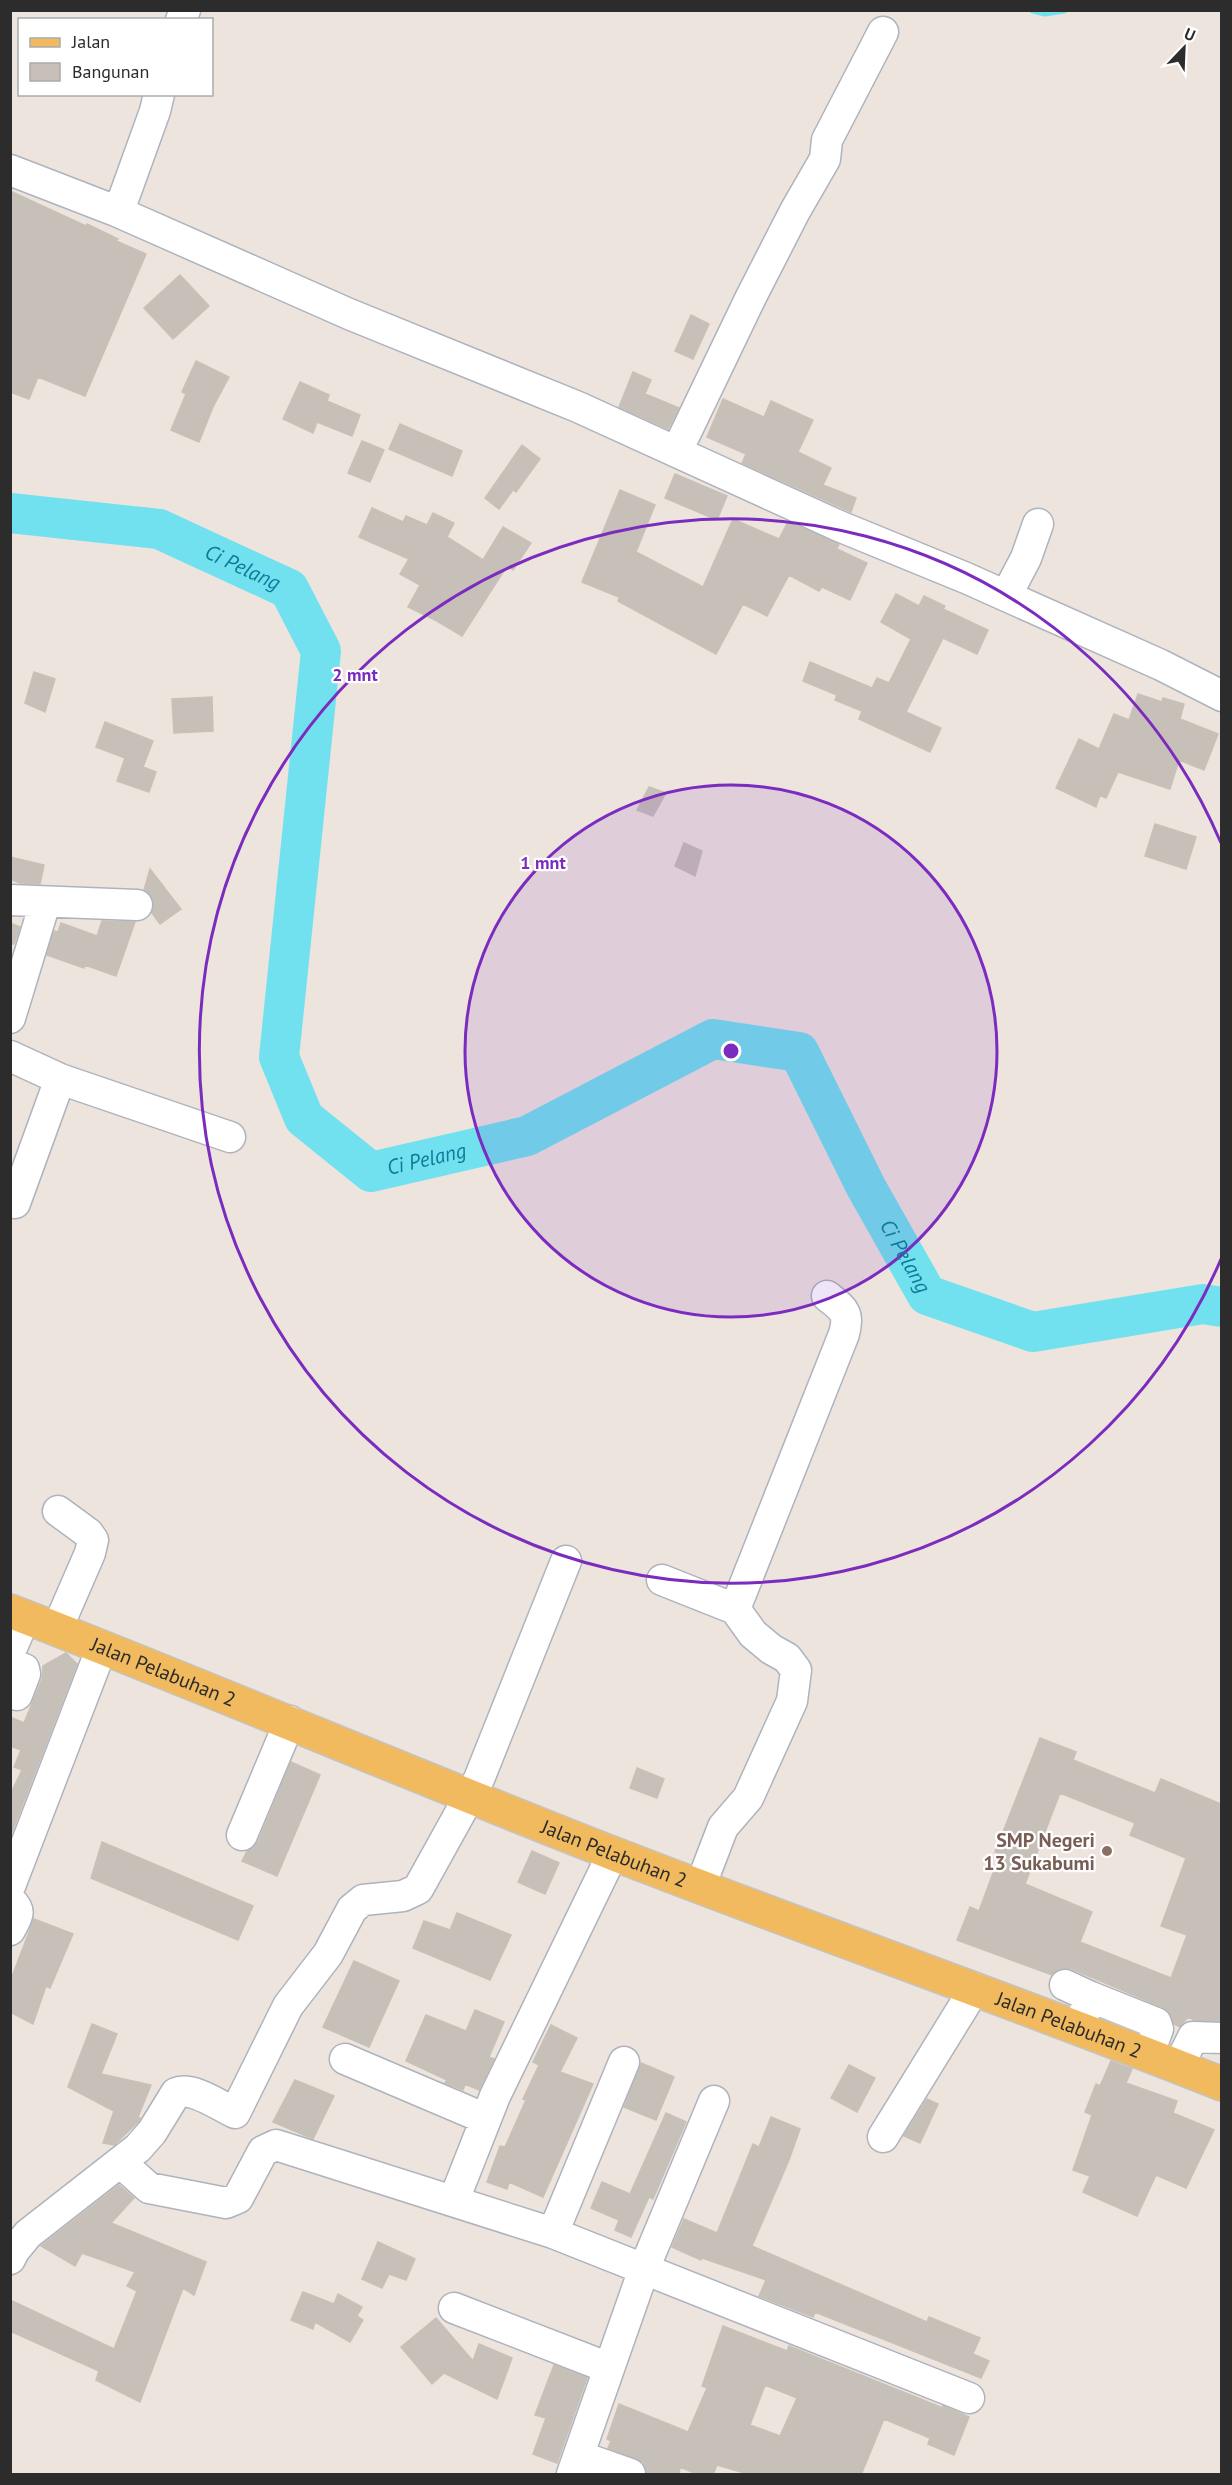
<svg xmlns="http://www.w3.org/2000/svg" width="1232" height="2485" viewBox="0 0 1232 2485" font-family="'PT Sans',sans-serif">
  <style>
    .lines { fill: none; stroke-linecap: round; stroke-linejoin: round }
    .stream { stroke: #71e1f0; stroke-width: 7 }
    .river { stroke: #71e1f0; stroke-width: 40 }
    .building { fill: #c6c0b9; stroke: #c9c0b7; stroke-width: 1.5; fill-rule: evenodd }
    .minor-casing { stroke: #aeb3bc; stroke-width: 33 }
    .major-casing { stroke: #c4c4c4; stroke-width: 36 }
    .minor { stroke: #fff; stroke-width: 30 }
    .major { stroke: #f2ba5e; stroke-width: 33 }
    .ring { fill: none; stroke: #7b2cbf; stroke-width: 3 }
    .education-dot { fill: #8d6e63; stroke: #fff; stroke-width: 2 }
    .labels { text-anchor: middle; stroke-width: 4.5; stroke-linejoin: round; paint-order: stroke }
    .street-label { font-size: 20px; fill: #2c2c2c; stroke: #fff }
    .education-label { font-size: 20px; font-weight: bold; fill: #785e54; stroke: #fff; text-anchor: end }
    .water-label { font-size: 21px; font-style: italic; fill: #0d7c98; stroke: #fff }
    .centre { fill: #7b2cbf; stroke: #fff; stroke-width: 3 }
    .ring-label { font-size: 18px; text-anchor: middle; font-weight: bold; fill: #7b2cbf; stroke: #fff; stroke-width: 4.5; stroke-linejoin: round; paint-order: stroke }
  </style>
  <rect width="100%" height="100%" fill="#ede4de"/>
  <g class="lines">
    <!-- stream -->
    <path class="stream" d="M 1033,10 L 1045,13 L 1064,10"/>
    <!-- river -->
    <path class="river" id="s1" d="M 10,513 L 159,529 L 289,589 L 321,651 L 279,1057 L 304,1118 L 371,1172 L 527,1136 L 713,1039 L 799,1052 L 866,1187 L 927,1295 L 1033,1332 L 1203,1304 L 1222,1307"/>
  </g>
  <!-- building -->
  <path class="building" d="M 10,191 L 86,226 L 87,224 L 118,239 L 116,241 L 146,254 L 85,396 L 38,377 L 29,399 L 10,392 Z
    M 180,275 L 209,306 L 173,339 L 144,308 Z
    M 691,315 L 709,324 L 693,359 L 675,351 Z
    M 196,361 L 229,377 L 213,407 L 199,442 L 171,430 L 186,394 L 182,392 Z
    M 633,372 L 651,380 L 645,394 L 679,408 L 668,429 L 619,407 Z
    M 300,382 L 329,395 L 327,401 L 360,415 L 352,436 L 317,422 L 313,433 L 283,419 Z
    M 723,399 L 764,417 L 771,401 L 813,420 L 798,452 L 831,468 L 823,485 L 856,498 L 851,512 L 742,463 L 746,454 L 707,437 Z
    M 400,424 L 462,451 L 452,476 L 389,449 Z
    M 362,441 L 384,450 L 370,482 L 348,473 Z
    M 522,445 L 540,459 L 516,492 L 513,490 L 499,509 L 485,498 Z
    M 675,474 L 727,496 L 717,520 L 665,498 Z
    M 620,490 L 655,505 L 636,552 L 703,587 L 733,519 L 779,539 L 788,522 L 839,544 L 837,549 L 867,563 L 850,600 L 822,587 L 819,591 L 789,575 L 767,616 L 743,604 L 716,654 L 618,601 L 619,597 L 582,582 Z
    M 372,508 L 403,522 L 406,516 L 427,525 L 433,513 L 454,523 L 447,537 L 483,560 L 503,527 L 531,543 L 513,570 L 507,566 L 462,636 L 437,621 L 408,607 L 420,585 L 400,574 L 409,559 L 359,537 Z
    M 896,594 L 919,606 L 924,596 L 945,606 L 943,609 L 988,630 L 977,654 L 943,638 L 906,712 L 941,728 L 930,752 L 859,719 L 862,711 L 835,700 L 837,695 L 803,681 L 810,662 L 872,688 L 877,678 L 889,683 L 911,639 L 881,622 Z
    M 34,672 L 55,679 L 45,712 L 25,703 Z
    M 1138,694 L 1162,702 L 1163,698 L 1184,704 L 1180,719 L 1218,734 L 1204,770 L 1179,760 L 1170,789 L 1118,772 L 1106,798 L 1100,795 L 1096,807 L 1056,788 L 1079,739 L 1099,749 L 1114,714 L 1129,720 Z
    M 212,697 L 213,731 L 174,733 L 172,699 Z
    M 105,722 L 153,741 L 143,767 L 156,772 L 149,792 L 117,781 L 125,758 L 96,747 Z
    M 649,787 L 666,793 L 653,816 L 637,810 Z
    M 1155,824 L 1196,837 L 1186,869 L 1145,856 Z
    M 684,843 L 702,851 L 695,876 L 675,866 Z
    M 10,857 L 44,865 L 40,884 L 20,883 L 10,879 Z
    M 150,869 L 181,909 L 160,924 L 152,913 L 154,905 L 152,898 L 144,890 Z
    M 102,921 L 135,922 L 116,976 L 85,965 L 84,968 L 47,955 L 54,931 L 58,932 L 61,923 L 97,936 Z
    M 10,923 L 20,927 L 14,944 L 10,943 Z
    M 66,1653 L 77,1664 L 10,1837 L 10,1795 L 22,1770 L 14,1767 L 21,1750 L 10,1746 L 10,1717 L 24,1723 L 42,1679 L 43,1666 Z
    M 1040,1738 L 1076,1752 L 1073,1760 L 1155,1793 L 1161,1779 L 1221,1804 L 1221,2021 L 1194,2020 L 1188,2017 L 1180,2027 L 1174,2024 L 1169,2012 L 1162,2007 L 1072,1969 L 1063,1968 L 1052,1975 L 957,1940 L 970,1907 L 979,1911 L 1000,1854 L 995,1852 ZM 1060,1793 L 1135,1823 L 1130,1835 L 1186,1858 L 1161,1926 L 1187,1935 L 1171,1978 L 1080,1942 L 1092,1912 L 1025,1884 Z
    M 291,1762 L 320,1775 L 277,1876 L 242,1861 L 247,1851 L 253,1848 L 258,1842 Z
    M 637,1768 L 664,1779 L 657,1798 L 630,1788 Z
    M 102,1842 L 253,1906 L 238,1940 L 91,1878 Z
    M 532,1851 L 559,1863 L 545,1894 L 518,1882 Z
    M 457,1913 L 511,1935 L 490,1980 L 413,1948 L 424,1921 L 450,1930 Z
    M 34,1919 L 73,1934 L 50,1988 L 46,1986 L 33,2024 L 10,2012 L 10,1982 Z
    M 354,1961 L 399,1981 L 369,2047 L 323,2027 Z
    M 475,2010 L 504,2022 L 489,2057 L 494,2059 L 479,2090 L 465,2084 L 463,2090 L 445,2083 L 447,2080 L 406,2061 L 426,2015 L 466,2031 Z
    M 92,2024 L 117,2034 L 101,2074 L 151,2085 L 138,2117 L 140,2118 L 138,2122 L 114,2145 L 103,2143 L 114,2111 L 68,2087 Z
    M 551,2025 L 577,2038 L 560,2072 L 593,2084 L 543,2197 L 509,2182 L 507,2189 L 487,2182 L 500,2146 L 505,2147 L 526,2100 L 523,2099 L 539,2065 L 533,2062 Z
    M 1111,2061 L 1132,2069 L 1126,2083 L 1177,2101 L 1173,2113 L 1214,2130 L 1186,2188 L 1156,2175 L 1137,2216 L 1083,2192 L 1090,2176 L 1073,2170 L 1092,2115 L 1085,2112 L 1096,2084 L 1100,2086 Z
    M 641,2063 L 674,2077 L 656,2120 L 624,2107 Z
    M 849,2065 L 875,2078 L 857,2112 L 831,2098 Z
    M 295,2080 L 334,2096 L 313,2139 L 273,2122 Z
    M 927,2099 L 938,2104 L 920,2143 L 904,2136 Z
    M 666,2113 L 686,2122 L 653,2199 L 649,2197 L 631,2237 L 615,2230 L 619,2220 L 591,2208 L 602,2182 L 630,2194 Z
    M 771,2117 L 800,2129 L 789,2160 L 752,2246 L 927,2322 L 929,2317 L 980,2338 L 973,2354 L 989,2361 L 981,2378 L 815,2312 L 813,2317 L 759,2296 L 766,2280 L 702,2258 L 701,2260 L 672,2247 L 684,2219 L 717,2233 L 753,2144 L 759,2147 Z
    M 119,2185 L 134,2198 L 111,2223 L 206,2262 L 194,2295 L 183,2288 L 140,2402 L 96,2380 L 99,2371 L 10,2331 L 10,2300 L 114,2349 L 137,2291 L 127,2286 L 135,2272 L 82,2253 L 75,2266 L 41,2246 Z
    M 378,2242 L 415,2259 L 406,2280 L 389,2274 L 382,2288 L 362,2279 Z
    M 303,2292 L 334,2304 L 338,2294 L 362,2307 L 357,2316 L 363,2320 L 350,2342 L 315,2322 L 313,2329 L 291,2320 Z
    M 436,2318 L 473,2361 L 479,2344 L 512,2358 L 497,2399 L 444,2373 L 432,2384 L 401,2347 Z
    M 723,2326 L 787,2351 L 789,2346 L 943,2408 L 943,2406 L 969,2417 L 954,2455 L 928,2444 L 930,2438 L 884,2419 L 861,2475 L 751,2475 L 717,2465 L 713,2475 L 699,2475 L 680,2467 L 679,2475 L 647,2475 L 643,2462 L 608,2448 L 611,2441 L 607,2439 L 619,2404 L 688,2432 L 707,2388 L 702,2386 ZM 765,2385 L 797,2398 L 780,2436 L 750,2425 Z
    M 554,2365 L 587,2378 L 557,2463 L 533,2454 L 546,2418 L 535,2415 Z"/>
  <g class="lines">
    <!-- minor casing -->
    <g class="minor-casing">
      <path id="minor" d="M 181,20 L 185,10
        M 10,170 L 116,211 L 349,314 L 578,407 L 839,526 L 966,578 L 1161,665 L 1222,696
        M 116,211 L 124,197 L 155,111 L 159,94
        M 677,451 L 751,297 L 795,211 L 825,159 L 827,140 L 883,32
        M 1006,596 L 1026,558 L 1038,524
        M 10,900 L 137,905
        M 10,1018 L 45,903
        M 10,1056 L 60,1079 L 230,1137
        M 15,1203 L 60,1079
        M 662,1580 L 735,1609 L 753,1634 L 771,1649 L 787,1658 L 796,1670 L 792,1701 L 748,1798 L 723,1827 L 700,1887
        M 735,1609 L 844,1334 C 850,1312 843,1309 827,1296
        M 57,1629 L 90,1553 L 93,1540 L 88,1533 L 58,1511
        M 10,1652 L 25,1617
        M 10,1664 L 24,1669 L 25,1674 L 17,1695
        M 242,1835 L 290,1721
        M 10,1886 L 102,1647
        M 10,1900 C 23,1912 17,1916 10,1930
        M 1065,1985 L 1091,1997
        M 1078,2027 L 1091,1997 L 1156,2023 L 1158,2029 L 1148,2055
        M 345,2059 L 486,2119
        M 1178,2067 L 1193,2037 L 1222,2038
        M 883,2137 L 975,1988
        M 120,2162 L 149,2188 L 226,2203 L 238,2198 L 263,2151 L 276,2145 L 553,2233 L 969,2398
        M 454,2200 L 495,2096 L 613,1853
        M 553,2233 L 624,2062
        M 10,2259 L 14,2251 L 28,2234 L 138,2148 L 152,2132 L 176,2093 C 192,2086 220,2106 235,2113 L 288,2006 L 328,1954 L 352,1909 L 363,1900 L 403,1896 L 418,1889 L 479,1779 L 566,1561
        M 454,2308 L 609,2368
        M 579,2456 L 630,2474
        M 572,2474 L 644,2269 L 714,2101"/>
    </g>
    <!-- major casing -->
    <g class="major-casing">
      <g id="major">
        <path id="s2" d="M 10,1611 C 214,1690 414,1776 617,1855 C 818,1933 1021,2004 1222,2084"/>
      </g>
    </g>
    <!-- minor -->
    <use href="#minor" class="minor"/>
    <!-- major -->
    <use href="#major" class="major"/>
  </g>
  <!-- distance rings -->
  <circle cx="731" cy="1051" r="266" fill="#7b2cbf" fill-opacity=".12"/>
  <g class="ring">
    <circle cx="731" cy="1051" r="266"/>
    <path d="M1221 1259A532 532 0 1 1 1221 843"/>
  </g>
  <!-- markers -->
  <circle class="education-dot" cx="1107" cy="1851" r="6"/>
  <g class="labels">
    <!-- street labels -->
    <g class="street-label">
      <text dy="7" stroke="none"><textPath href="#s2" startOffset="165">Jalan Pelabuhan 2</textPath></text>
      <text dy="7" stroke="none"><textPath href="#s2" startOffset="651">Jalan Pelabuhan 2</textPath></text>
      <text dy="7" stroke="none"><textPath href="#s2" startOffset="1137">Jalan Pelabuhan 2</textPath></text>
    </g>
    <!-- education labels -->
    <g class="education-label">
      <text x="1095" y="1847">SMP Negeri<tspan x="1095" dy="23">13 Sukabumi</tspan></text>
    </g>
    <!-- water labels -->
    <g class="water-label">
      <text dy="7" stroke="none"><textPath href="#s1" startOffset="242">Ci Pelang</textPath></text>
      <text dy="7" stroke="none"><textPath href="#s1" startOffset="980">Ci Pelang</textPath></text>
      <text dy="7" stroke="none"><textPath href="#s1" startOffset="1610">Ci Pelang</textPath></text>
    </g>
  </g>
  <circle cx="731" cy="1051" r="9" class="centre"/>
  <g class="ring-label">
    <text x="355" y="681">2 mnt</text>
    <text x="543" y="869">1 mnt</text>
  </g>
  <!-- border -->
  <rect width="1232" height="2485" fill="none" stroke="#2c2c2c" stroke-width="24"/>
  <!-- legend -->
  <rect x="18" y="18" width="195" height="78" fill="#ffffff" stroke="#ababab" stroke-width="1.5"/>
  <rect x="30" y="38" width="30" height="9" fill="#f2ba5e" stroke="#ababab" stroke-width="1.5"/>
  <text x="72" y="48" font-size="18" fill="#2c2c2c">Jalan</text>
  <rect x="30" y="63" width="30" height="18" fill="#c6c0b9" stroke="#ababab" stroke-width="1.5"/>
  <text x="72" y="78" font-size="18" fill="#2c2c2c">Bangunan</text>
  <!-- north arrow -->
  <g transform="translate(1184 48) rotate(23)" stroke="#ffffff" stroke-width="4.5" paint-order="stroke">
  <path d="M0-4.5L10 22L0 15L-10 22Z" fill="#2c2c2c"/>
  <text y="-9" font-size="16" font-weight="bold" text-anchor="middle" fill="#2c2c2c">U</text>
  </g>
</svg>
